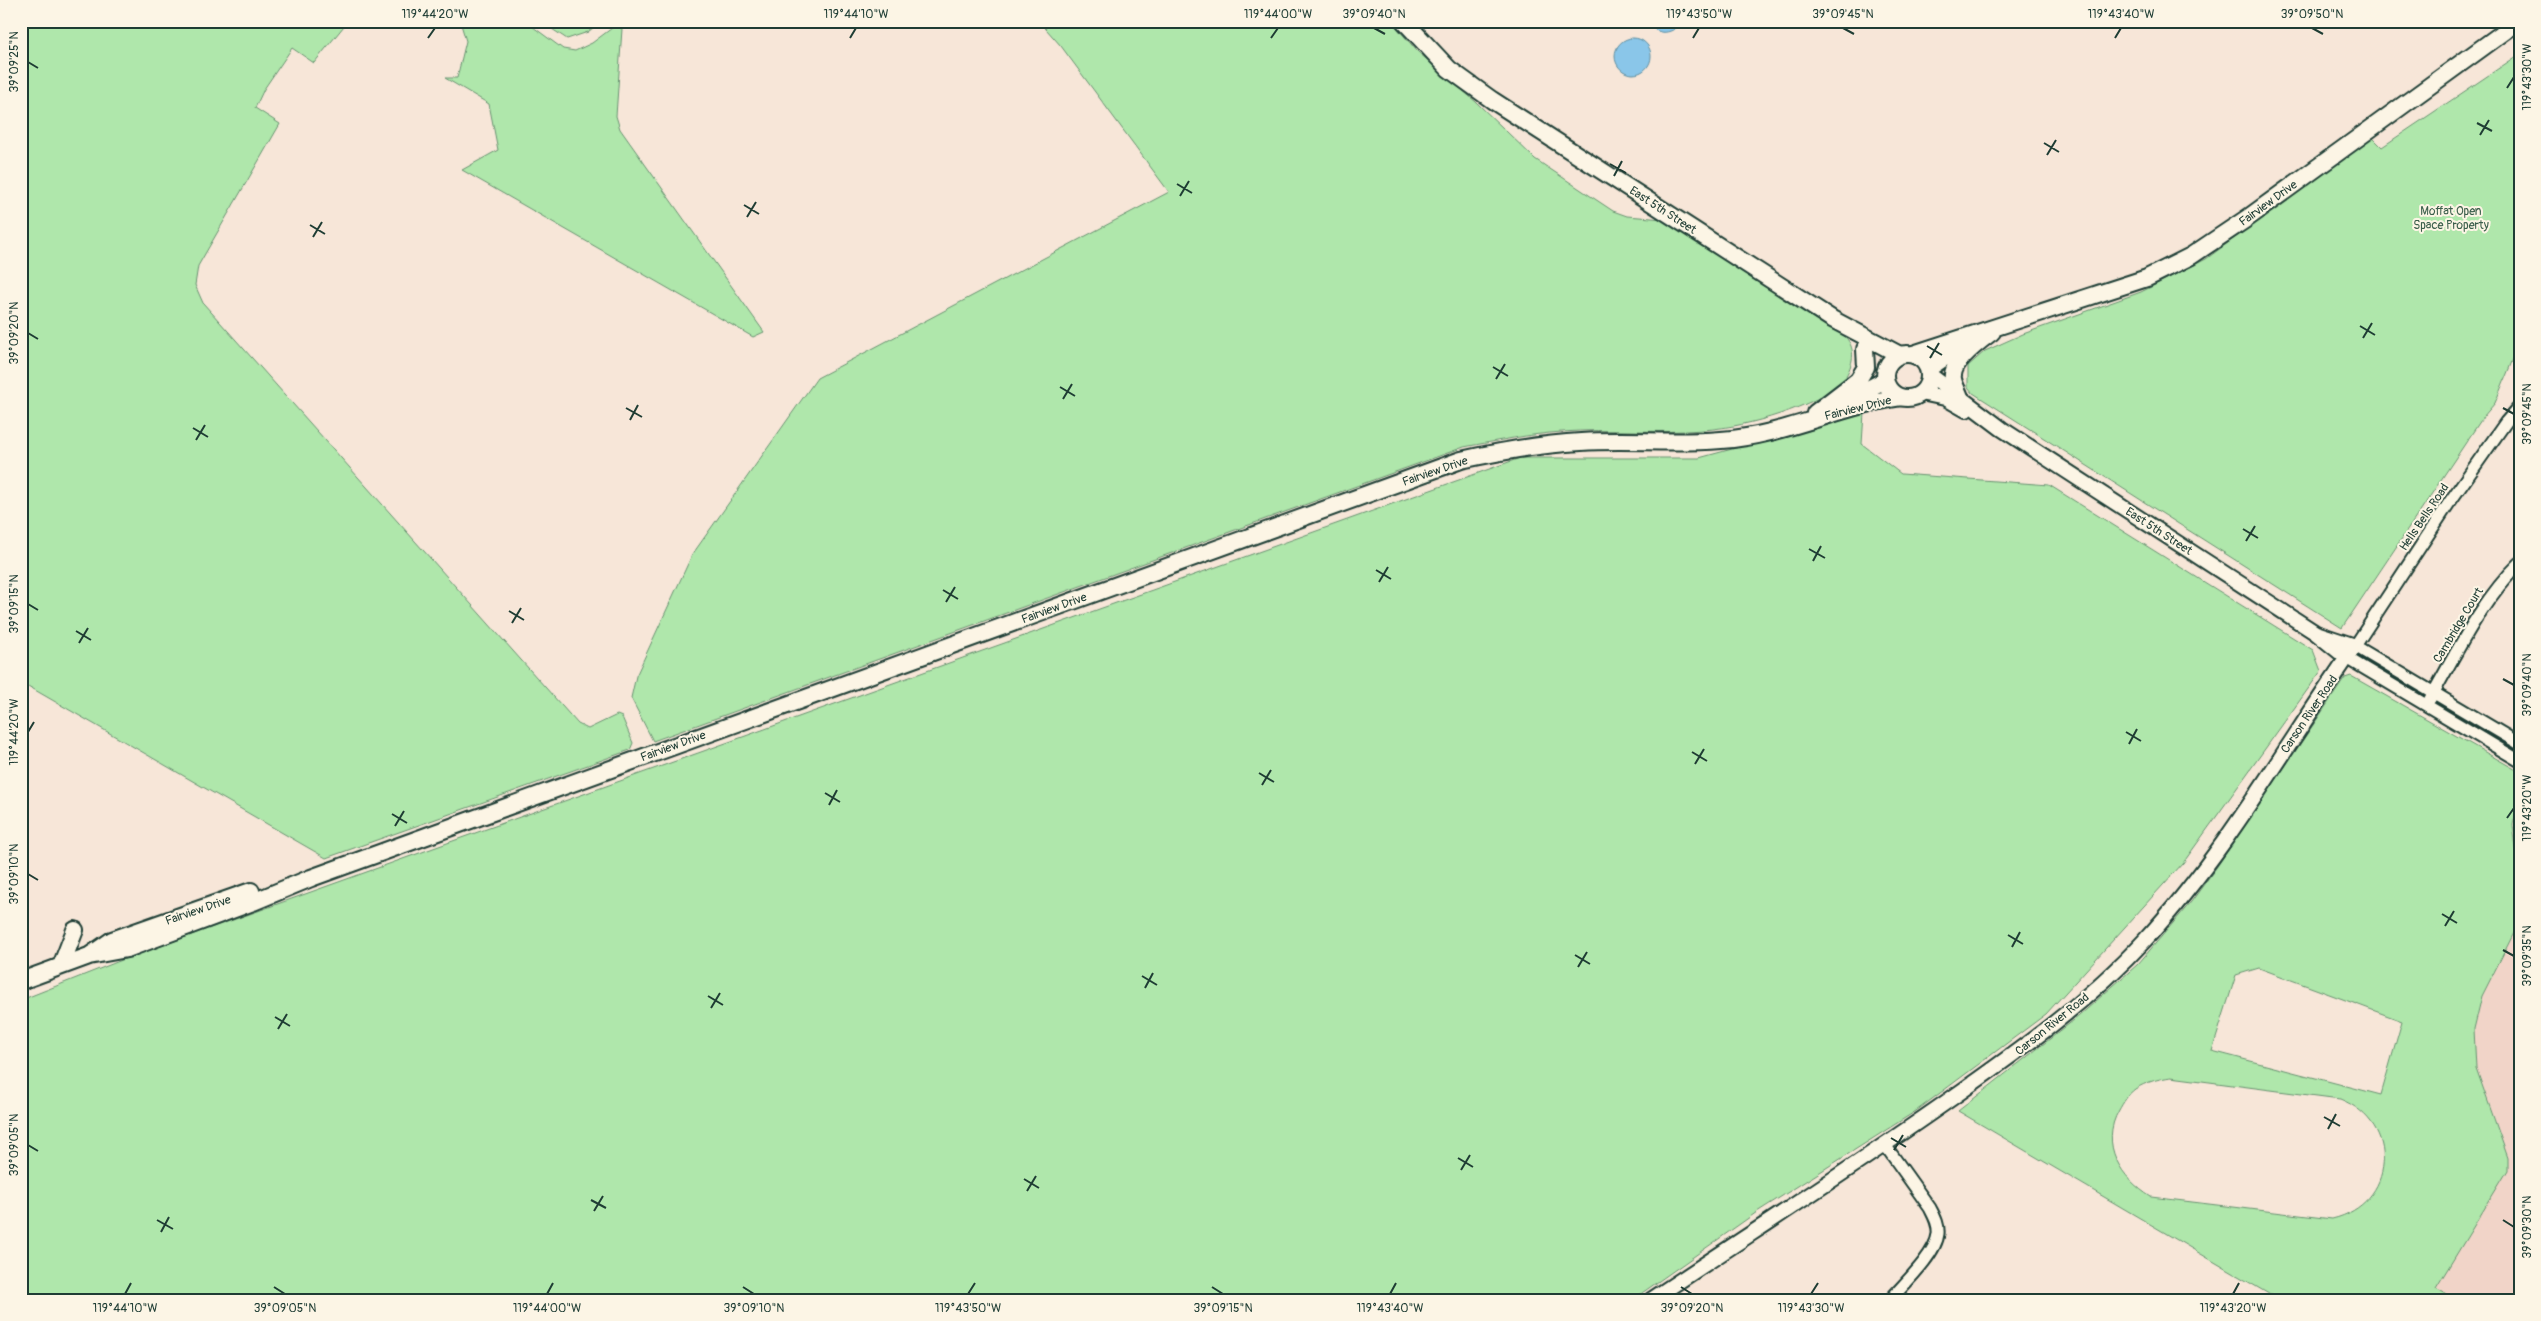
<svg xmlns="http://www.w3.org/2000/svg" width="2541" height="1321" viewBox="0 0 2541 1321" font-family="Pangolin,sans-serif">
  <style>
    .built { fill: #f1d4c8 }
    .green { fill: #afe7ab; stroke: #679270; fill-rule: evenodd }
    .water { fill: #8ac6e9; stroke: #5f8fa1 }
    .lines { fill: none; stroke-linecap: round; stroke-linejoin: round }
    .minor-casing { stroke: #1f3d34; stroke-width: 15 }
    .tertiary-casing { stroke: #1f3d34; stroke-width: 18 }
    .secondary-casing { stroke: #1f3d34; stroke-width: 20 }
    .minor { stroke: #fcf5e5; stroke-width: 11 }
    .tertiary { stroke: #fcf5e5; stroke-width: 14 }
    .secondary { stroke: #fcf5e5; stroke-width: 16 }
    .ticks { fill: none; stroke: #1f3d34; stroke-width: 2 }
    .labels { text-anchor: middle; stroke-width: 4; stroke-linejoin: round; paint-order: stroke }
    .street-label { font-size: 12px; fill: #1f3d34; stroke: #fcf5e5 }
    .park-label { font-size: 12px; fill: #3c5f4c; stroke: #fcf5e5 }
    .neatline { fill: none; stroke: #1f3d34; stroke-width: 2 }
    .ticks-label { font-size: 12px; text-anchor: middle; fill: #1f3d34 }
  </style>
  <rect width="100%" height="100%" fill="#f7e6d8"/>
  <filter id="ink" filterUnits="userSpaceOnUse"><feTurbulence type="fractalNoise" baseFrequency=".02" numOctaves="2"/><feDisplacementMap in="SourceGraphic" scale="10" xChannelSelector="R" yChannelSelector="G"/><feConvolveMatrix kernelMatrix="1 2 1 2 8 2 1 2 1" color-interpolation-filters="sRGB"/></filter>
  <g filter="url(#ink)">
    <!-- built -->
    <path class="built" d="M 2520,792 L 2520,880 L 2513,825 Z
      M 2520,921 L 2520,1300 L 2456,1300 L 2436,1288 L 2508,1158 L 2476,1068 L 2474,1029 L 2482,996 Z"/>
    <!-- green -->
    <path class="green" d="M 21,21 L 348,21 L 314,63 L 292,48 L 264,89 L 255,108 L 280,124 L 198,266 L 195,285 L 203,303 L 578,724 L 588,729 L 617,715 L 622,717 L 633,743 L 630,750 L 326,858 L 21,682 Z
      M 460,21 L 525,21 L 563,49 L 575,51 L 592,43 L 616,25 L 622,29 L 616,116 L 620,129 L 764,332 L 753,337 L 462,170 L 498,150 L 489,104 L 445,78 L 457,78 L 466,41 Z
      M 540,21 L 601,21 L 588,32 L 567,39 Z
      M 1039,21 L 1391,21 L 1418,52 L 1476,102 L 1535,159 L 1613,211 L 1627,216 L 1664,219 L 1844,335 C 1856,348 1854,361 1846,376 L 1850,380 C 1808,408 1754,426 1703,430 C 1657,434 1609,428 1562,432 C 1530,434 1497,441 1464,447 L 653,741 L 631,698 L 636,676 L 692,555 L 817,378 L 1169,192 L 1061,46 Z
      M 2520,54 L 2520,342 L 2495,403 L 2483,417 L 2342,628 L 1973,393 L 1968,387 L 1968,366 L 1985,351 L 2023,334 L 2141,292 L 2206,259 L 2372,137 L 2382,147 Z
      M 1864,413 L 1862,444 L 1901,474 L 2049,485 L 2313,650 L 2321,671 L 2183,863 L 2046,1014 L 1916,1111 L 1757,1212 L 1632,1300 L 21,1300 L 21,1000 L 127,958 L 1520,458 L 1699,458 Z
      M 2351,676 L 2520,772 L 2520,792 L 2513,825 L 2520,880 L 2520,921 L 2482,996 L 2474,1029 L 2476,1068 L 2508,1158 L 2508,1170 L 2436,1288 L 2456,1300 L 2279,1300 L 1958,1111 L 2079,1016 L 2138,964 L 2191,902 L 2218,865 L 2345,678 ZM 2259,968 L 2402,1021 L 2381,1095 L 2212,1051 L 2236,975 ZM 2171,1077 L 2340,1099 C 2402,1124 2396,1204 2332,1219 L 2151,1197 C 2121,1178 2099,1145 2119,1110 C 2123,1103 2128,1094 2135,1089 C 2146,1082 2158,1079 2171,1077 Z"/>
    <!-- water -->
    <path class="water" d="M 1648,21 L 1683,21 C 1674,34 1656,38 1648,21 Z
      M1615 56a18 18 0 1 1 36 0a18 18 0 1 1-36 0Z"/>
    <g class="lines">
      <!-- minor casing -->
      <g class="minor-casing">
        <path id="minor" d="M 2520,406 L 2506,422 L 2449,503 L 2355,646 L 2520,744
          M 2347,658 L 2520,761
          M 2430,699 C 2457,652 2481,601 2520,563
          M 1885,1145 L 1930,1208 C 1934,1216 1939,1224 1938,1234 C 1936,1254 1904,1284 1890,1300"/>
      </g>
      <!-- tertiary casing -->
      <g class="tertiary-casing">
        <path id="tertiary" d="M 1929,374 L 2002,429 L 2316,633 L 2347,658
          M 1921,393 L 1945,398 L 1966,410
          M 1651,1300 C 1751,1233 1853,1168 1952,1098 C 2020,1050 2088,1002 2145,940 C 2227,851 2286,745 2355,646 L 2316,633"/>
      </g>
      <!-- secondary casing -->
      <g class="secondary-casing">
        <path id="secondary" d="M 1404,21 L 1449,69 L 1492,100 L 1832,319 L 1900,355
          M1885 376a22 22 0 1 1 44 0a22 22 0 1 1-44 0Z
          M 1913,354 L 2147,278 L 2191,256 L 2249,217 L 2519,21
          M 1928,369 L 1967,342
          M 1960,397 C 1958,391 1954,385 1953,379 C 1950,362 1980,341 1992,332
          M 1842,403 L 1885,380
          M 1815,413 L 1858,380 L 1866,367 L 1865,349
          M 89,956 L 112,940 L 251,891
          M 61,966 L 75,930
          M 21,981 L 89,956 L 127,949 L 253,902 L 311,878 L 1461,460 C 1502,451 1539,444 1581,442 C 1627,439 1674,444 1721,440 C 1783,436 1840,406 1901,397"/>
      </g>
      <!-- minor -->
      <use href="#minor" class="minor"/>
      <!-- tertiary -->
      <use href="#tertiary" class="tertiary"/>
      <!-- secondary -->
      <use href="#secondary" class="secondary"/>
    </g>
  </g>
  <!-- ticks -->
  <path class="ticks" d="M 1374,28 L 1385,34M 1843,28 L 1854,34M 2312,28 L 2323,34M 428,38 L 435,28M 850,38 L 856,28M 1271,38 L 1278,28M 1693,38 L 1699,28M 2115,38 L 2121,28M 28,62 L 38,68M 2507,88 L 2514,77M 2477,123 L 2492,131M 2480,135 L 2489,120M 2044,143 L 2059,152M 2047,155 L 2056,140M 1610,164 L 1626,173M 1614,176 L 1622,161M 1177,184 L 1192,193M 1180,196 L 1189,181M 744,205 L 759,214M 747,217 L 756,202M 310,225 L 325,234M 313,237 L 322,222M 2360,326 L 2375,335M 28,333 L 38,339M 2363,338 L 2372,323M 1927,346 L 1942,355M 1930,358 L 1939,343M 1493,367 L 1508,376M 1496,379 L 1505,364M 1060,387 L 1075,396M 1063,399 L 1072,384M 626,408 L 642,417M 2503,408 L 2514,414M 630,420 L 638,405M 193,428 L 208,437M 196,440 L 205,425M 2243,529 L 2258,538M 2246,541 L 2255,526M 1809,549 L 1825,558M 1813,561 L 1821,546M 1376,570 L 1391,579M 1379,582 L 1388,567M 943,590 L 958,599M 946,602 L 955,587M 28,604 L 38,610M 509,611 L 524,620M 512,623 L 521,608M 76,631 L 91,640M 79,643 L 88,628M 2503,679 L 2514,685M 28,732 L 34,722M 2126,732 L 2141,741M 2129,744 L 2137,729M 1692,752 L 1707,761M 1695,764 L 1704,749M 1259,773 L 1274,782M 1262,785 L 1271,770M 825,793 L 840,802M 829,805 L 837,790M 392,814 L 407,823M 2507,818 L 2514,808M 395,826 L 404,811M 28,874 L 38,880M 2442,914 L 2457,923M 2445,926 L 2454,911M 2008,935 L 2023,944M 2012,947 L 2020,932M 2503,950 L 2514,956M 1575,955 L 1590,964M 1578,967 L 1587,952M 1142,976 L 1157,985M 1145,988 L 1153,973M 708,996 L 723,1005M 711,1008 L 720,993M 275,1017 L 290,1026M 278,1029 L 287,1014M 2324,1117 L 2340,1126M 2328,1129 L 2336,1114M 1891,1138 L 1906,1147M 28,1145 L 38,1151M 1894,1150 L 1903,1135M 1458,1158 L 1473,1167M 1461,1170 L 1470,1155M 1024,1179 L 1039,1188M 1027,1191 L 1036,1176M 591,1200 L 606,1208M 594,1211 L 603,1196M 157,1220 L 173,1229M 2503,1220 L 2514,1227M 161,1232 L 169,1217M 274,1287 L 285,1294M 743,1287 L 754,1294M 1212,1287 L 1223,1294M 1681,1287 L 1692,1294M 125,1294 L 131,1283M 547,1294 L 553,1283M 968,1294 L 975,1283M 1390,1294 L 1396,1283M 1811,1294 L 1818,1283M 2233,1294 L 2239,1283"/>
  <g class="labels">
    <!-- street labels -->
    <g class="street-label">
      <text transform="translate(2268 203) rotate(-36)" y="4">Fairview Drive</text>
      <text transform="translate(1663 210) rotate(33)" y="4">East 5th Street</text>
      <text transform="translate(1858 408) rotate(-14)" y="4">Fairview Drive</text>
      <text transform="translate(1435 471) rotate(-19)" y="4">Fairview Drive</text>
      <text transform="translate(2424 517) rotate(-56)" y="4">Hells Bells Road</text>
      <text transform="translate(2159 531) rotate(33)" y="4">East 5th Street</text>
      <text transform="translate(1054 608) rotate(-20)" y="4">Fairview Drive</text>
      <text transform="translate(2458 625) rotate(-59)" y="4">Cambridge Court</text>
      <text transform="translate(2309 714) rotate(-56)" y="4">Carson River Road</text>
      <text transform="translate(673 746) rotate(-20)" y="4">Fairview Drive</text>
      <text transform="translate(198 910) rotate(-19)" y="4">Fairview Drive</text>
      <text transform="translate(2052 1024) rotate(-39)" y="4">Carson River Road</text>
    </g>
    <!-- park labels -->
    <g class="park-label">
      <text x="2451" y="215">Moffat Open<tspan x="2451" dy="14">Space Property</tspan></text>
    </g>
  </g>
  <!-- margin -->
  <rect width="2541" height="1321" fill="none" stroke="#fcf5e5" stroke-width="55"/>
  <rect x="28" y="28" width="2486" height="1266" class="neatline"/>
  <g class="ticks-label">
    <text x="435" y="18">119°44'20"W</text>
    <text x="856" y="18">119°44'10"W</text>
    <text x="1278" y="18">119°44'00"W</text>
    <text x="1374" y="18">39°09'40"N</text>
    <text x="1699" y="18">119°43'50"W</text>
    <text x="1843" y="18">39°09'45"N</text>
    <text x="2121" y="18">119°43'40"W</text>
    <text x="2312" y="18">39°09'50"N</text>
    <text transform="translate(14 62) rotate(-90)" y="4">39°09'25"N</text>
    <text transform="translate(2527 77) rotate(-90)" y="4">119°43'30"W</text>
    <text transform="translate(14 333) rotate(-90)" y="4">39°09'20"N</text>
    <text transform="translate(2527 414) rotate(-90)" y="4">39°09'45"N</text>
    <text transform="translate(14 604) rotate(-90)" y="4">39°09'15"N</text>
    <text transform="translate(2527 685) rotate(-90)" y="4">39°09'40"N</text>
    <text transform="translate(14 732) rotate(-90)" y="4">119°44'20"W</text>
    <text transform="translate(2527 808) rotate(-90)" y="4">119°43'20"W</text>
    <text transform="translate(14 874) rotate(-90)" y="4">39°09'10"N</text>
    <text transform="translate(2527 956) rotate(-90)" y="4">39°09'35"N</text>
    <text transform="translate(14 1145) rotate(-90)" y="4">39°09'05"N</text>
    <text transform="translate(2527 1227) rotate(-90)" y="4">39°09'30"N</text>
    <text x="125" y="1312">119°44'10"W</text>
    <text x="285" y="1312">39°09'05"N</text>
    <text x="547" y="1312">119°44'00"W</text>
    <text x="754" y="1312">39°09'10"N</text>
    <text x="968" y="1312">119°43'50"W</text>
    <text x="1223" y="1312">39°09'15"N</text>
    <text x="1390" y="1312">119°43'40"W</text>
    <text x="1692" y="1312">39°09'20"N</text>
    <text x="1811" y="1312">119°43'30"W</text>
    <text x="2233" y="1312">119°43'20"W</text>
  </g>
</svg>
